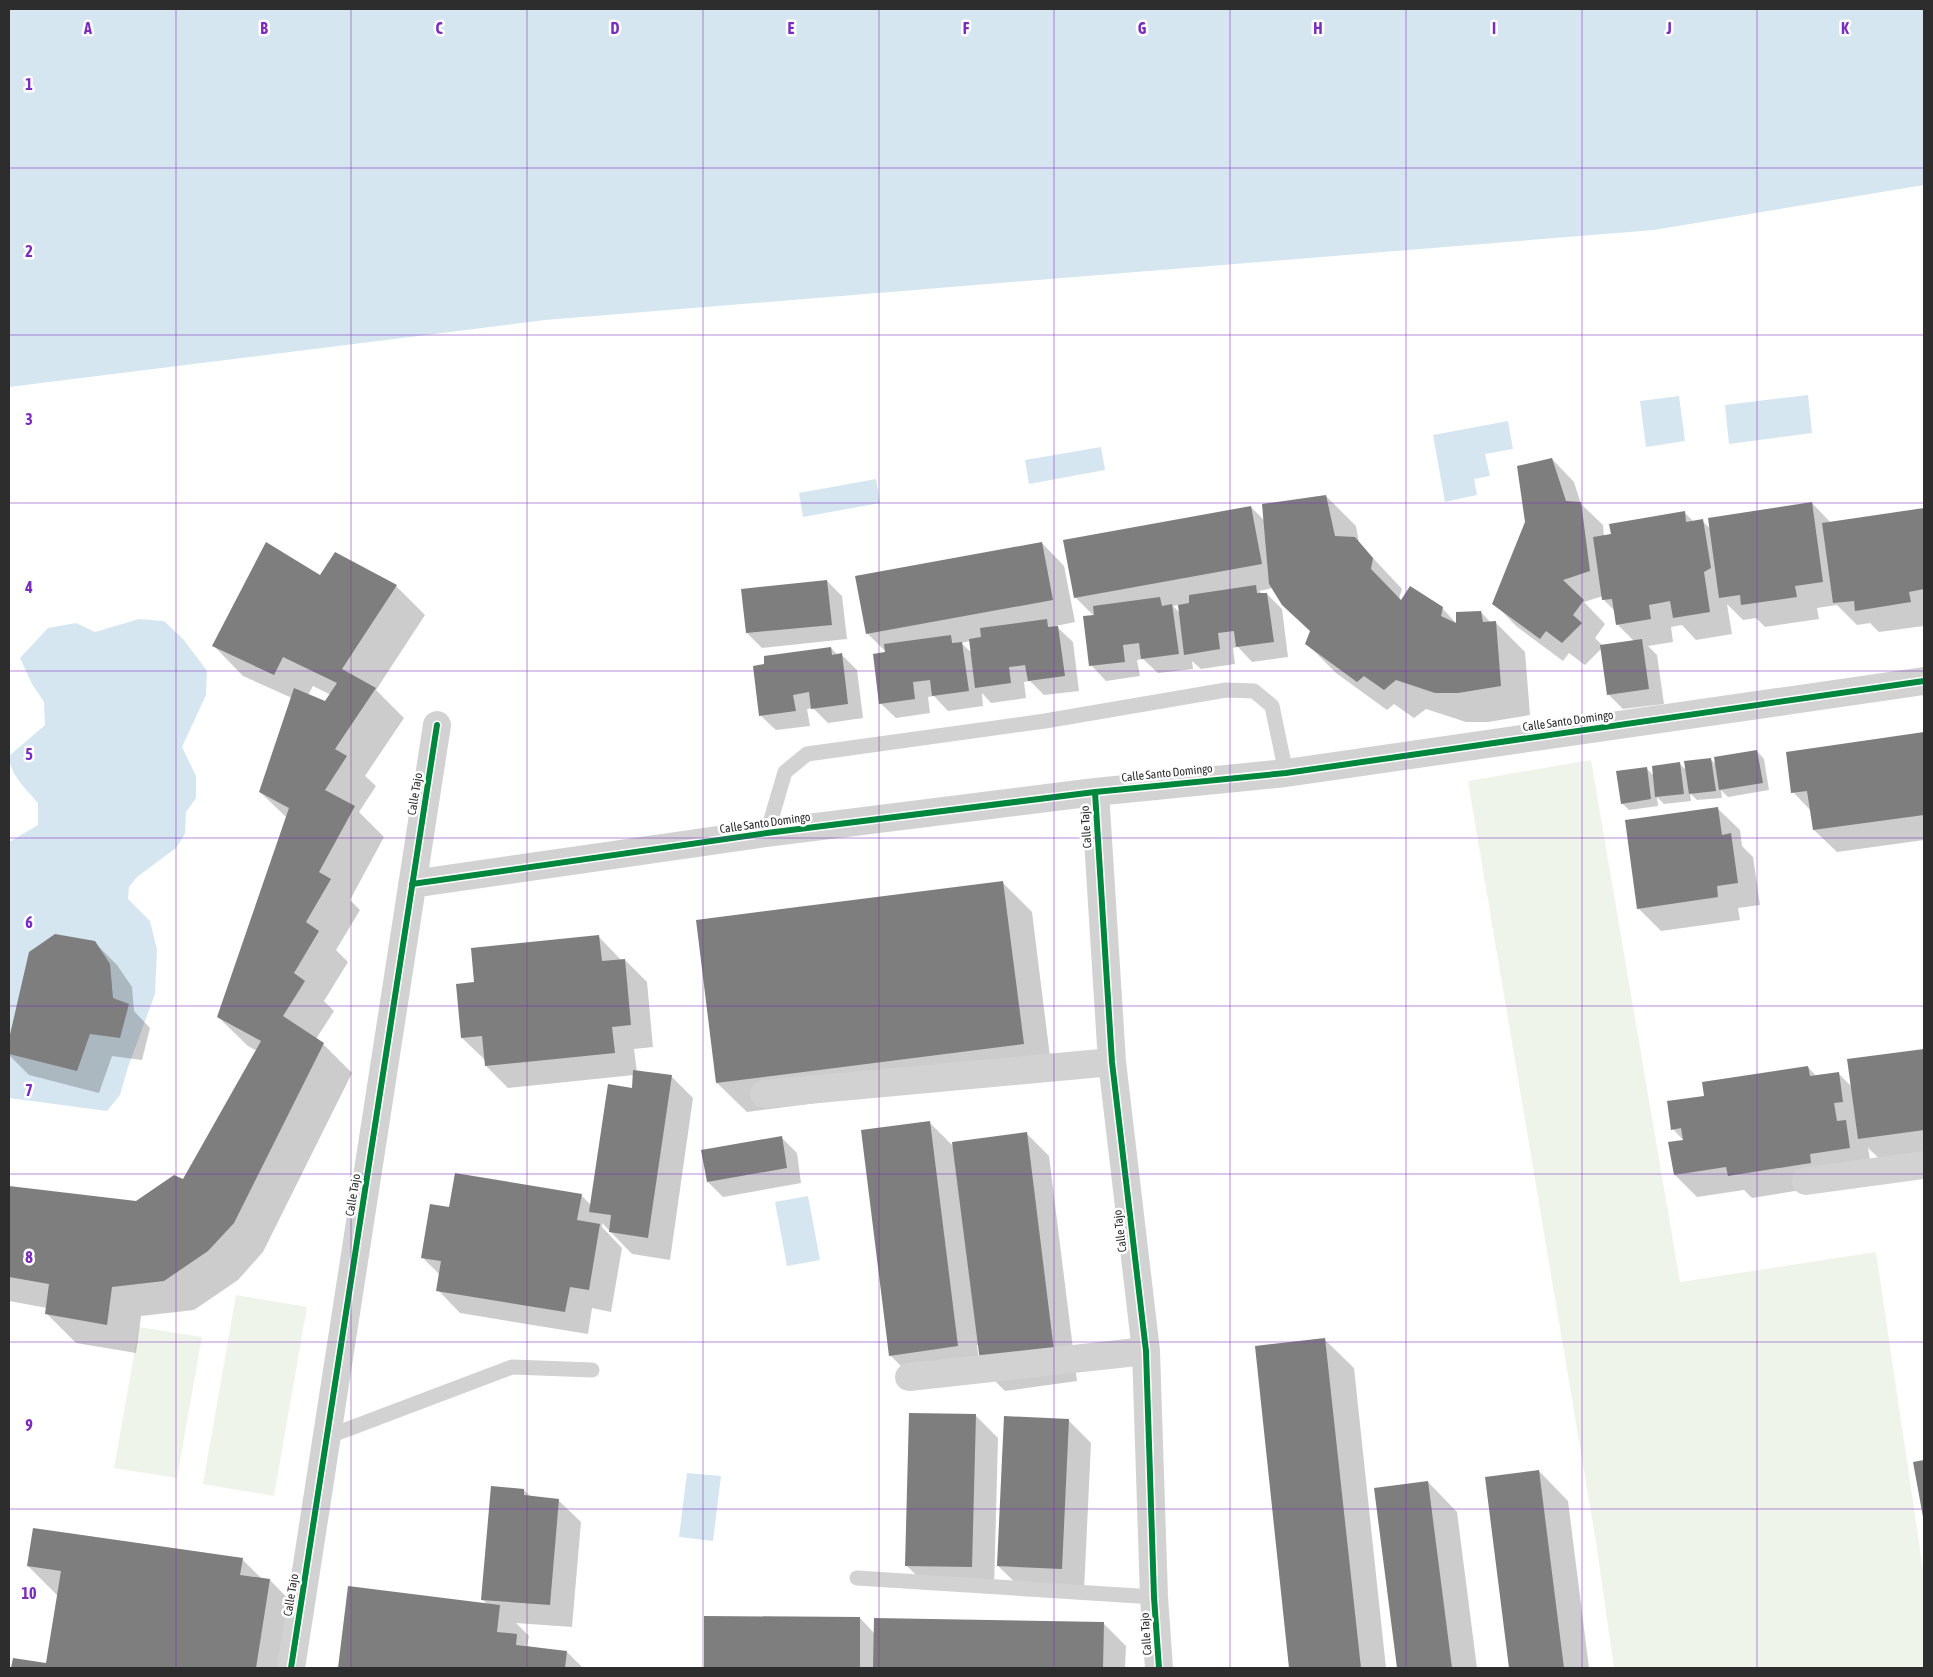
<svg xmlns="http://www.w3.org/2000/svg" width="1933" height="1677" viewBox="0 0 1933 1677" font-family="'Asap Condensed',sans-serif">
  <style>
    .green { fill: #eff4ea }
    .water { fill: #d6e6f1 }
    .shadow { fill: #0003; fill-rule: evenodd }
    .building { fill: #7e7e7e }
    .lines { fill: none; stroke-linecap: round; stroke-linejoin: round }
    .service { stroke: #d2d2d2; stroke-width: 15 }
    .minor { stroke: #d2d2d2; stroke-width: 28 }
    .cycleway-casing { stroke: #fff; stroke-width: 9 }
    .cycleway { stroke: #00873e; stroke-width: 6 }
    .grid { fill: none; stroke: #7b2cbf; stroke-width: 1; stroke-opacity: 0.55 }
    .labels { text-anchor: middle; stroke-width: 5; stroke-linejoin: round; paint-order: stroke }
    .street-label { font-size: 12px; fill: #2d2d2d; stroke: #fff }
    .grid-label { font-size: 16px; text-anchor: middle; font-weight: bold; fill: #7b2cbf; stroke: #fff; stroke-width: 5; stroke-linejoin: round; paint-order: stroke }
  </style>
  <rect width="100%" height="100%" fill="#fff"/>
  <!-- green -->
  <path class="green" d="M 1591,760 L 1680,1282 L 1876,1252 L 1924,1576 L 1924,1668 L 1614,1668 L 1596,1542 L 1468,781 Z
    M 236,1295 L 307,1307 L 274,1496 L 203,1484 Z
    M 139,1327 L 202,1337 L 177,1478 L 114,1468 Z"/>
  <!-- water -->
  <path class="water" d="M 9,9 L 1924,9 L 1924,185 L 1654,230 L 545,320 L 9,387 Z
    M 1808,395 L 1812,433 L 1729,444 L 1725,405 Z
    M 1679,396 L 1685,441 L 1646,447 L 1640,401 Z
    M 1508,421 L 1513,449 L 1485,454 L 1490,476 L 1474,479 L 1477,495 L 1445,502 L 1433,435 Z
    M 1101,447 L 1105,470 L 1029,484 L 1025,460 Z
    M 876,479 L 880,503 L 803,517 L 799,493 Z
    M 139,619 L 164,621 L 184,640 L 207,671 L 206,695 L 182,747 L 196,776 L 196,798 L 186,812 L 185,834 L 176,848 L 137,877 L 129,887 L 128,899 L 150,921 L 157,950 L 155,994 L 128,1067 L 120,1095 L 107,1111 L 9,1098 L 9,842 L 38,825 L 38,803 C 28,791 9,774 9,756 L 45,725 L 44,702 L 32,684 L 20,658 L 48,628 L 76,623 L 95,632 Z
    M 808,1196 L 820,1260 L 787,1266 L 775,1202 Z
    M 687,1473 L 721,1476 L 713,1541 L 679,1537 Z"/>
  <!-- shadow -->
  <path class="shadow" d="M 1552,459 L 1574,482 L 1581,504 L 1603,525 L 1604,536 L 1685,513 L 1694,522 L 1702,521 L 1711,529 L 1812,503 L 1831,523 L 1924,509 L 1924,626 L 1879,632 L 1870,623 L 1857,625 L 1837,605 L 1817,608 L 1819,619 L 1765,627 L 1756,618 L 1743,620 L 1727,604 L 1732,634 L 1696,640 L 1682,625 L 1671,627 L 1673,642 L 1648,646 L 1657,655 L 1664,704 L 1623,709 L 1608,694 L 1602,648 L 1585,665 L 1569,653 L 1563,661 L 1516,626 L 1494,603 ZM 1603,596 L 1604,600 L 1615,611 L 1618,625 L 1634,641 L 1603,646 L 1595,638 L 1605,624 L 1584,602 Z
    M 1326,496 L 1356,526 L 1359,543 L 1402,589 L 1399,599 L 1402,602 L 1442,608 L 1457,624 L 1481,612 L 1491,623 L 1495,622 L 1525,652 L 1530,715 L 1488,722 L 1466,722 L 1426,709 L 1414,718 L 1394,704 L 1387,710 L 1336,673 L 1306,643 L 1311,631 L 1273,588 L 1259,591 L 1263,594 L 1267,594 L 1282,609 L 1288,657 L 1252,662 L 1238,647 L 1233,648 L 1235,664 L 1201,669 L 1192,661 L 1193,669 L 1158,673 L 1143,659 L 1137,660 L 1140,676 L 1106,681 L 1091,665 L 1094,616 L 1075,597 L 1251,507 L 1264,520 ZM 1179,605 L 1180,613 L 1173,606 Z
    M 1042,543 L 1064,566 L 1075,622 L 1056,626 L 1073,642 L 1079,691 L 1044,695 L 1030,681 L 1024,682 L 1026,698 L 991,703 L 982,693 L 983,706 L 948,711 L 934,696 L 928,697 L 930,713 L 896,718 L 880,703 L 887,653 L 867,633 ZM 970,641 L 972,653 L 961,643 Z
    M 320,577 L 396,586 L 425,615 L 376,690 L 404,718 L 365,776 L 376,786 L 359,812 L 384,837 L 350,900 L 360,910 L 336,950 L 348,962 L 324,1001 L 334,1011 L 316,1039 L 323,1044 L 352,1073 L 263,1252 L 238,1280 L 194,1310 L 141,1316 L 136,1353 L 76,1343 L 46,1313 L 47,1308 L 9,1301 L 9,1187 L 136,1202 L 184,1181 L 257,1051 L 248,1046 L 218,1017 L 287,818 L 260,792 L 292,698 L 243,676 L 214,646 ZM 313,686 L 331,695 L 326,703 L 308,695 Z
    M 827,581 L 842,596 L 847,639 L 762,648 L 747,633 Z
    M 831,648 L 838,655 L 842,655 L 857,670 L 863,718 L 828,723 L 813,708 L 807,709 L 810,726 L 776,730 L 760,715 L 766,665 Z
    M 1924,734 L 1924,840 L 1837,852 L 1814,830 L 1811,811 L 1793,792 L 1788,753 Z
    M 1757,751 L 1764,759 L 1769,790 L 1728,797 L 1721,790 L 1722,798 L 1697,800 L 1690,793 L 1691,801 L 1664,804 L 1657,797 L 1658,806 L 1629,810 L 1622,803 L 1646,768 L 1654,776 L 1680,764 L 1687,771 L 1710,759 L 1717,765 Z
    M 1717,808 L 1740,830 L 1742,846 L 1753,857 L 1760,905 L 1738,908 L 1740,920 L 1661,931 L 1638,908 Z
    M 1003,883 L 1032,912 L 1052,1073 L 747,1112 L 717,1083 Z
    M 599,937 L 621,960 L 625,960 L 647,982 L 653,1047 L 634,1049 L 637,1072 L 671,1076 L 693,1098 L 670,1260 L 632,1254 L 602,1223 L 602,1227 L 622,1248 L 611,1312 L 592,1308 L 588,1334 L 460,1313 L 438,1290 L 440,1275 L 422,1257 L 450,1208 L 581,1195 L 591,1205 L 633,1089 L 634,1075 L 508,1088 L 486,1066 L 485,1060 L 462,1038 L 476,983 Z
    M 94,942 L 117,965 L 132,987 L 134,1011 L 150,1028 L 142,1060 L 112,1056 L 99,1093 L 29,1075 L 9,1055 L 9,1045 L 30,953 Z
    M 1924,1050 L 1924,1155 L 1882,1161 L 1868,1148 L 1872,1170 L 1833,1185 L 1752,1198 L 1744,1190 L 1697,1197 L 1675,1175 L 1684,1141 L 1673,1129 L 1705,1097 L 1808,1067 L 1817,1077 L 1839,1074 L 1852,1087 L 1848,1060 Z
    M 930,1123 L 954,1147 L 1026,1133 L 1049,1156 L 1077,1381 L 1005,1391 L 982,1368 L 979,1345 L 977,1345 L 980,1369 L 912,1377 L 890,1355 Z
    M 782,1138 L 797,1153 L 801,1183 L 723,1197 L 708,1182 Z
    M 1324,1339 L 1354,1368 L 1386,1668 L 1291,1668 L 1256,1347 Z
    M 976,1416 L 998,1438 L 994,1589 L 929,1588 L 906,1565 Z
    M 1068,1420 L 1091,1443 L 1084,1591 L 1021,1588 L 998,1566 Z
    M 1924,1462 L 1924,1515 L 1915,1463 Z
    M 1539,1471 L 1568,1501 L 1589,1668 L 1511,1668 L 1486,1478 Z
    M 1428,1482 L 1457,1512 L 1477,1668 L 1398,1668 L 1375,1490 Z
    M 524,1490 L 531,1497 L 558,1500 L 581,1522 L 572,1627 L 516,1623 L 529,1636 L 527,1646 L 567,1652 L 583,1668 L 339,1668 L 349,1588 L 488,1605 L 483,1600 Z
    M 242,1559 L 262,1579 L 270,1580 L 299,1610 L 290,1668 L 12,1668 L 14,1660 L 48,1665 L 58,1596 L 28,1566 Z
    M 706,1617 L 860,1618 L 875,1634 L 1103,1623 L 1126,1646 L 1125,1668 L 705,1668 Z"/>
  <!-- building -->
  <path class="building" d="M 1552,458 L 1566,501 L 1581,502 L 1590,571 L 1563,580 L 1584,600 L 1573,615 L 1582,623 L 1562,643 L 1546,631 L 1540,639 L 1492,604 L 1525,522 L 1517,466 Z
    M 1326,495 L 1335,536 L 1355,537 L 1373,558 L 1371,569 L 1401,600 L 1410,586 L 1443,607 L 1441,616 L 1456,623 L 1456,612 L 1481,611 L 1483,622 L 1496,621 L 1501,686 L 1458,693 L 1435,693 L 1396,680 L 1384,690 L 1364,676 L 1357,682 L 1305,644 L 1310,631 L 1282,605 L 1269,584 L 1262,504 Z
    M 1812,502 L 1823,582 L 1795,586 L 1797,597 L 1741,605 L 1740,595 L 1719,598 L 1708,518 Z
    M 1251,506 L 1262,564 L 1074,598 L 1063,540 Z
    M 1924,508 L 1924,589 L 1909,592 L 1911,602 L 1855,611 L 1854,601 L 1833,603 L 1822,523 Z
    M 1685,511 L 1686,522 L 1703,519 L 1711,568 L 1704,572 L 1710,612 L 1673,618 L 1670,601 L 1649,605 L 1651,619 L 1616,625 L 1612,599 L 1602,600 L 1593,537 L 1611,534 L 1609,524 Z
    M 266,542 L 320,575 L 335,552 L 397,585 L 342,669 L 376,688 L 335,749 L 347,756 L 325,790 L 355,806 L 319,872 L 331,879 L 306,922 L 319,931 L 294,973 L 305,981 L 283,1016 L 324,1043 L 234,1223 L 208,1251 L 164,1281 L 112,1287 L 107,1325 L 45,1314 L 49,1284 L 9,1277 L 9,1186 L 136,1201 L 174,1175 L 183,1179 L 261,1041 L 217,1017 L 289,808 L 259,792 L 294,688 L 325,701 L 337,683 L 283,657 L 274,675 L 212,646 Z
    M 1042,542 L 1053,600 L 866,634 L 855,576 Z
    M 827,580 L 832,625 L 746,633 L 741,589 Z
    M 1256,585 L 1257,593 L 1267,593 L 1274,642 L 1236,647 L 1234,631 L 1218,633 L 1220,649 L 1184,655 L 1178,605 L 1189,603 L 1189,595 Z
    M 1160,597 L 1162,606 L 1172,604 L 1179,654 L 1141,659 L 1139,643 L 1123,645 L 1125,662 L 1089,666 L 1083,616 L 1094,615 L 1093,606 Z
    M 1047,619 L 1048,627 L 1058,626 L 1065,676 L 1028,681 L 1025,665 L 1009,667 L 1011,683 L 975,688 L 969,639 L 981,637 L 980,628 Z
    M 951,635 L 952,643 L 962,642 L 969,691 L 932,696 L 930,680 L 913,682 L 915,699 L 879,704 L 873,654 L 885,652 L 884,644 Z
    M 1642,639 L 1649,689 L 1607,695 L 1600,645 Z
    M 831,647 L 832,655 L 842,653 L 848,704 L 811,709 L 809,692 L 793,695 L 796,711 L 759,716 L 753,666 L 764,664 L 764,656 Z
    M 1924,732 L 1924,815 L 1813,830 L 1807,791 L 1791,793 L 1786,752 Z
    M 1757,750 L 1763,783 L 1719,790 L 1714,757 Z
    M 1711,758 L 1716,791 L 1689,794 L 1684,761 Z
    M 1680,762 L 1684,794 L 1655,797 L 1652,766 Z
    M 1647,767 L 1651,799 L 1621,804 L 1616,771 Z
    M 1718,807 L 1722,835 L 1731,833 L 1738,883 L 1717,886 L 1718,897 L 1637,909 L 1625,820 Z
    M 1003,881 L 1024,1044 L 716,1083 L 696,920 Z
    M 55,934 L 95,941 L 110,964 L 113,998 L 129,1004 L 120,1038 L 90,1034 L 77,1071 L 9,1054 L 9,1039 L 29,952 Z
    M 599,935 L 602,961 L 625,959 L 631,1025 L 612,1027 L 615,1053 L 485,1066 L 482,1036 L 461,1038 L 456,984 L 474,982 L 471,948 Z
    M 1924,1049 L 1924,1130 L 1858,1139 L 1847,1059 Z
    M 1808,1066 L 1810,1076 L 1839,1072 L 1843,1102 L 1834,1103 L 1837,1121 L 1846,1120 L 1850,1148 L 1810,1154 L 1811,1163 L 1728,1176 L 1726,1167 L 1674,1175 L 1668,1142 L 1683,1140 L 1681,1128 L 1671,1130 L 1667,1101 L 1704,1096 L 1702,1082 Z
    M 633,1070 L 672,1075 L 648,1238 L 609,1232 L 611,1215 L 589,1212 L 608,1084 L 632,1088 Z
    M 930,1121 L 958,1346 L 889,1356 L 861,1130 Z
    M 1027,1132 L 1055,1359 L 981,1369 L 952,1142 Z
    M 782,1136 L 787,1168 L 707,1182 L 701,1150 Z
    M 455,1173 L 582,1194 L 577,1220 L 600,1224 L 589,1290 L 570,1287 L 565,1312 L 436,1291 L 441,1261 L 421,1258 L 430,1204 L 449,1207 Z
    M 1325,1338 L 1361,1668 L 1289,1668 L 1255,1346 Z
    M 909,1413 L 976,1414 L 972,1567 L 905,1566 Z
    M 1004,1416 L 1069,1419 L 1062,1569 L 997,1566 Z
    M 1924,1460 L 1924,1517 L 1923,1517 L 1913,1462 Z
    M 1539,1470 L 1564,1668 L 1509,1668 L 1485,1477 Z
    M 1428,1481 L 1452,1668 L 1397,1668 L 1374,1488 Z
    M 491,1486 L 524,1489 L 524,1495 L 559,1499 L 550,1605 L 481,1600 Z
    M 33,1528 L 243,1558 L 240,1575 L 270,1579 L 256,1668 L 11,1668 L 13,1658 L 46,1663 L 61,1571 L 27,1566 Z
    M 348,1586 L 500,1605 L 497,1632 L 517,1634 L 516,1645 L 567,1651 L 565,1668 L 338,1668 Z
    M 704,1616 L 860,1617 L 860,1668 L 704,1668 Z
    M 874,1618 L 1104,1622 L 1103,1668 L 873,1668 Z"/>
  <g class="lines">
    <!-- service -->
    <path class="service" d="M 767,833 L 785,772 L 807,754 L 1045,721 L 1226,690 L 1254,691 L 1272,706 L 1286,773
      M 327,1437 L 512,1367 L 592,1370
      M 857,1578 L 1154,1597"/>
    <!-- minor -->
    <path class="minor" d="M 1095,792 L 1112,1062 L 1146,1351 L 1154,1597 L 1159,1668
      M 412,884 L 767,833 L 1095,792 L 1286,773 L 1924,681
      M 764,1094 L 1112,1062
      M 1806,1181 L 1924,1165
      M 909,1377 L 1146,1351
      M 291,1668 L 437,725"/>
    <!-- cycleway casing -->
    <g class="cycleway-casing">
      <path id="cycleway" d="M 1095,792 L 1112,1062 L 1146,1351 L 1154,1597 L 1159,1668
        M 412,884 L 767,833 L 1095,792 L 1286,773 L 1924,681
        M 291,1668 L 437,725"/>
    </g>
    <!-- cycleway -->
    <use href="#cycleway" class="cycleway"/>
  </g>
  <!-- grid -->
  <path class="grid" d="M 176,9 L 176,1668M 351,9 L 351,1668M 527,9 L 527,1668M 703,9 L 703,1668M 879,9 L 879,1668M 1054,9 L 1054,1668M 1230,9 L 1230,1668M 1406,9 L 1406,1668M 1582,9 L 1582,1668M 1757,9 L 1757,1668M 9,168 L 1924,168M 9,335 L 1924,335M 9,503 L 1924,503M 9,671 L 1924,671M 9,838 L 1924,838M 9,1006 L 1924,1006M 9,1174 L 1924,1174M 9,1342 L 1924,1342M 9,1509 L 1924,1509"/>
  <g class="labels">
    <!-- street labels -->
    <g class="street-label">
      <text transform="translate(1568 721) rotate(-8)" y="4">Calle Santo Domingo</text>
      <text transform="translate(1167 773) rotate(-6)" y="4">Calle Santo Domingo</text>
      <text transform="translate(415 794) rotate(-81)" y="4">Calle Tajo</text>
      <text transform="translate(765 823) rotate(-8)" y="4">Calle Santo Domingo</text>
      <text transform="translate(1086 827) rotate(-94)" y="4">Calle Tajo</text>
      <text transform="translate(353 1195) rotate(-81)" y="4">Calle Tajo</text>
      <text transform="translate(1120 1231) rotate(-97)" y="4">Calle Tajo</text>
      <text transform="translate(291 1595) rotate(-81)" y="4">Calle Tajo</text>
      <text transform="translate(1146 1634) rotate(-94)" y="4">Calle Tajo</text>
    </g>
  </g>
  <g class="grid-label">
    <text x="88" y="34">A</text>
    <text x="264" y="34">B</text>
    <text x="439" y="34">C</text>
    <text x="615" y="34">D</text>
    <text x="791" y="34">E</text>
    <text x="966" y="34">F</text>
    <text x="1142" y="34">G</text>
    <text x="1318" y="34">H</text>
    <text x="1494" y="34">I</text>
    <text x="1669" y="34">J</text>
    <text x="1845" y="34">K</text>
    <text x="29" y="90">1</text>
    <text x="29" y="257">2</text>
    <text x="29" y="425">3</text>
    <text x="29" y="593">4</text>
    <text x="29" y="760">5</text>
    <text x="29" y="928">6</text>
    <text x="29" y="1096">7</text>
    <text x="29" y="1263">8</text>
    <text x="29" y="1431">9</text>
    <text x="29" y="1599">10</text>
  </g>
  <!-- border -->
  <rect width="1933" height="1677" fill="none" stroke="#2d2d2d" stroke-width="20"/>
</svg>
